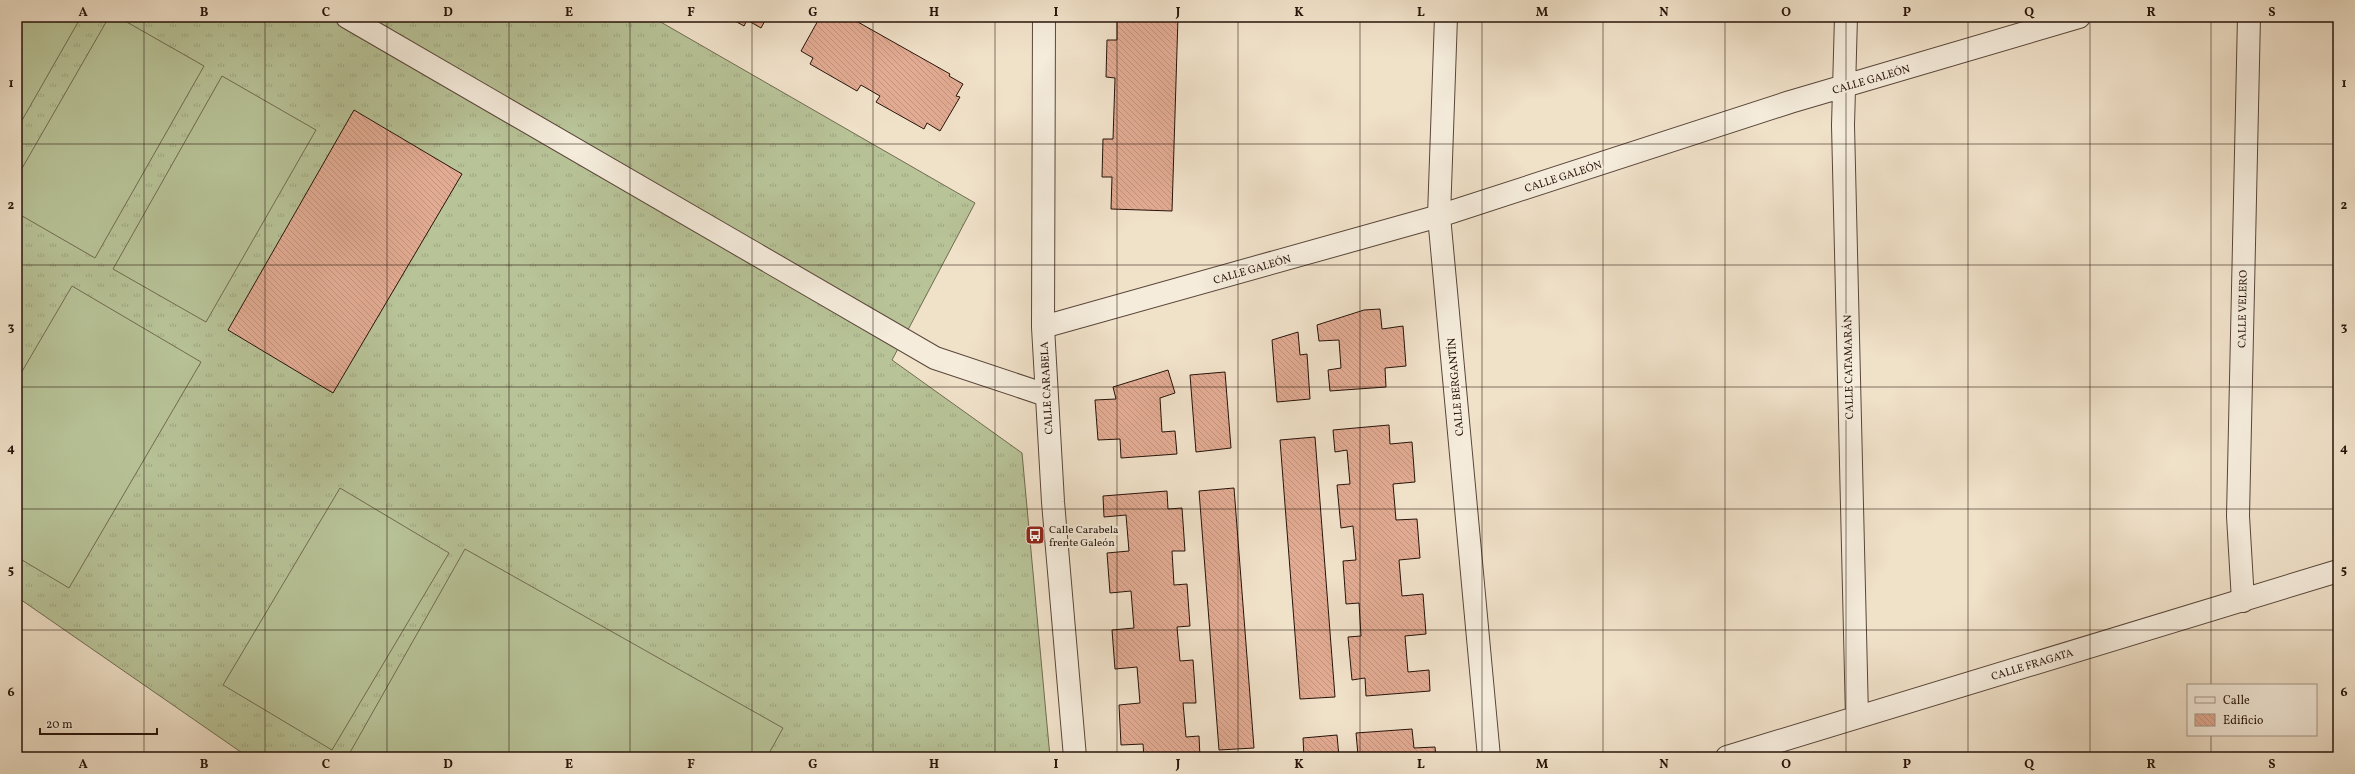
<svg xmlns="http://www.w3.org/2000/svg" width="2355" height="774" viewBox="0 0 2355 774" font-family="Vollkorn,serif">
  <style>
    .grass { fill: url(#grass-tufts); stroke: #706b50 }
    .pitch { fill: #b8c398; stroke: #706b50 }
    .building { fill: url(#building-back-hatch); stroke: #271309 }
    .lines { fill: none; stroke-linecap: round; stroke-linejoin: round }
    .street-casing { stroke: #594639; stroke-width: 24 }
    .street { stroke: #f5ecdc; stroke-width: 22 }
    .grid { fill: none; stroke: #271309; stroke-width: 1; stroke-opacity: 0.55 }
    .labels { text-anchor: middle; stroke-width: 4; stroke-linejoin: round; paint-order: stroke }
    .street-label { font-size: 11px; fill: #271309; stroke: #f5ecdc }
    .poi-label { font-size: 11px; fill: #271309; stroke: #f5ecdc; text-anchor: start }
    .neatline { fill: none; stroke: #271309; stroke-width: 1.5 }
    .grid-label { font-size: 13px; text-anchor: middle; font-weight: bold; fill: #271309 }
  </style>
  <defs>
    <pattern id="grass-tufts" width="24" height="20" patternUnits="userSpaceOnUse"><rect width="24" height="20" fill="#b8c398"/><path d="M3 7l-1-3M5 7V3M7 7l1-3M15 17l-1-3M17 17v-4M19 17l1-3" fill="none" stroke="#9ea782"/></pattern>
    <pattern id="building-back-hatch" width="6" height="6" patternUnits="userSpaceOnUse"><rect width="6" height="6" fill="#e2ab93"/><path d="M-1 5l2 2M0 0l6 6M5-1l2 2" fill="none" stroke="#c2927d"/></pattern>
  </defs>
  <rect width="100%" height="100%" fill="#f0e1c9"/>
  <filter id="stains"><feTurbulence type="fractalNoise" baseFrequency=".005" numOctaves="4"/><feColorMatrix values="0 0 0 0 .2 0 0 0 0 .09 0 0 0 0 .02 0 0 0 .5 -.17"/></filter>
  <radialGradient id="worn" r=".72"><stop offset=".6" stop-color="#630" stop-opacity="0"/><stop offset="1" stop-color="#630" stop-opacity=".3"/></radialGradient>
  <!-- grass -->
  <path class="grass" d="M 17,17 L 652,17 L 975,203 L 892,360 L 1022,453 L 1050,757 L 248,757 L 17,597 Z"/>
  <!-- pitch -->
  <path class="pitch" d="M 17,17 L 81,17 L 17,129 Z
    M 109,17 L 118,17 L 204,66 L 95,258 L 17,213 L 17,177 Z
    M 222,76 L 316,130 L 206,322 L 113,269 Z
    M 72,286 L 201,362 L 69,588 L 17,557 L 17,380 Z
    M 340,488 L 449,553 L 332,750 L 223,685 Z
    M 465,549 L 783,728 L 767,757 L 348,756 Z"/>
  <!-- building -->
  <path class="building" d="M 728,17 L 767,17 L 761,28 L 747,20 L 744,26 Z
    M 820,17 L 849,17 L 950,74 L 949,76 L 963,84 L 956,96 L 960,97 L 940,131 L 927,123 L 924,129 L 876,102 L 880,96 L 861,85 L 857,91 L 810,64 L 813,58 L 801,51 Z
    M 1117,17 L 1178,17 L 1172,211 L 1111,209 L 1112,177 L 1102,177 L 1103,139 L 1113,139 L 1115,78 L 1106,77 L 1107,40 L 1117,40 Z
    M 2335,39 L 2338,40 L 2338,60 L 2334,60 Z
    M 354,110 L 462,174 L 333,393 L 228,330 Z
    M 1380,309 L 1382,329 L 1403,326 L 1406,366 L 1385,368 L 1386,387 L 1330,391 L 1328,370 L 1341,368 L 1339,340 L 1319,341 L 1317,325 L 1364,310 Z
    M 1298,332 L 1300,355 L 1307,354 L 1310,399 L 1277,402 L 1272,340 Z
    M 1168,370 L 1175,393 L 1160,398 L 1162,432 L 1175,431 L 1177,454 L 1121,458 L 1120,439 L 1098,440 L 1095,400 L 1116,399 L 1113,387 Z
    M 1225,372 L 1231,448 L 1196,452 L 1190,375 Z
    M 1389,425 L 1390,444 L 1412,442 L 1415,482 L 1393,484 L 1396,520 L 1417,519 L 1420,558 L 1399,560 L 1402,596 L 1423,594 L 1426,634 L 1405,636 L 1408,672 L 1429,670 L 1430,691 L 1366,696 L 1365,678 L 1352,680 L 1348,637 L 1361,636 L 1359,603 L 1346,604 L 1343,561 L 1356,560 L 1353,526 L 1341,528 L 1337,485 L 1350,484 L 1347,450 L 1335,452 L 1333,430 Z
    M 1315,437 L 1335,697 L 1300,699 L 1280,440 Z
    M 1234,488 L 1254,748 L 1219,750 L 1199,491 Z
    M 1167,491 L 1168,509 L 1182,508 L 1185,551 L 1172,551 L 1174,585 L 1187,584 L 1190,626 L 1177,627 L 1180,661 L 1193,660 L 1196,703 L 1183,703 L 1186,737 L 1199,736 L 1200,757 L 1144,757 L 1143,744 L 1121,745 L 1119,705 L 1140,703 L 1137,667 L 1115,669 L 1112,630 L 1134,628 L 1131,591 L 1110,593 L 1107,553 L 1129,551 L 1126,515 L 1104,517 L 1103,496 Z
    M 1412,729 L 1414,748 L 1435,747 L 1436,757 L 1358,755 L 1356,733 Z
    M 1337,735 L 1339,757 L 1304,757 L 1303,738 Z"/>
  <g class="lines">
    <!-- street casing -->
    <g class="street-casing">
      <path id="street" d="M 347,17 L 935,358 L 1046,395
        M 1044,17 L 1043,327 L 1053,502 L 1075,757
        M 1446,17 L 1439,216 L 1489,757
        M 1846,17 L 1843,125 L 1857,717
        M 1043,327 L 1439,216 L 1790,102 L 2079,17
        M 2243,601 L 2238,516 L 2249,17
        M 1727,757 L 2338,571"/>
    </g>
    <!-- street -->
    <use href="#street" class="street"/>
  </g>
  <!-- grid -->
  <path class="grid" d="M 144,17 L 144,757M 265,17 L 265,757M 387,17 L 387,757M 509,17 L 509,757M 630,17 L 630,757M 752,17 L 752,757M 873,17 L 873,757M 995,17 L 995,757M 1117,17 L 1117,757M 1238,17 L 1238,757M 1360,17 L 1360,757M 1482,17 L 1482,757M 1603,17 L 1603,757M 1725,17 L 1725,757M 1846,17 L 1846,757M 1968,17 L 1968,757M 2090,17 L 2090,757M 2211,17 L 2211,685M 17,144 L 2338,144M 17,265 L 2338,265M 17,387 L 2338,387M 17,509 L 2338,509M 17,630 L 2338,630M 2211,735 L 2211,757"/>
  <!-- icons -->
  <defs>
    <g id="bus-square" transform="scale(1)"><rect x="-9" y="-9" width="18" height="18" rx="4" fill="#8f2418" stroke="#f5ecdc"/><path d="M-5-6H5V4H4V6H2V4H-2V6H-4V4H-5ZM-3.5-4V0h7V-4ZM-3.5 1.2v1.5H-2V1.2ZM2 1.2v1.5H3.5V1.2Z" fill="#fff"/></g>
  </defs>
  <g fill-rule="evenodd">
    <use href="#bus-square" x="1035" y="535"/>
  </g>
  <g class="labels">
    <!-- street labels -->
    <g class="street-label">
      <text transform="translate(1871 79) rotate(-16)" y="4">CALLE GALEÓN</text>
      <text transform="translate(1563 176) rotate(-18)" y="4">CALLE GALEÓN</text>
      <text transform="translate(1252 269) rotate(-16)" y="4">CALLE GALEÓN</text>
      <text transform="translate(2242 309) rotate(-89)" y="4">CALLE VELERO</text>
      <text transform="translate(1848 367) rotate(-91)" y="4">CALLE CATAMARÁN</text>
      <text transform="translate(1455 387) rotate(-95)" y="4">CALLE BERGANTÍN</text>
      <text transform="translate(1046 388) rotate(-93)" y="4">CALLE CARABELA</text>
      <text transform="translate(2032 664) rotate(-17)" y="4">CALLE FRAGATA</text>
    </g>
    <!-- poi labels -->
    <g class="poi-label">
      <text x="1049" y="533">Calle Carabela<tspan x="1049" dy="13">frente Galeón</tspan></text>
    </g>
  </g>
  <!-- margin -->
  <rect width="2355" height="774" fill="none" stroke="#f0e1c9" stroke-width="44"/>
  <!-- legend -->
  <rect x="2187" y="684" width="130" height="52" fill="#f5ecdc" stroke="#a39588"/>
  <rect x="2195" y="697" width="20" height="6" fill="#f5ecdc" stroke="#a39588"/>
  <text x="2223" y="704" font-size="12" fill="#271309">Calle</text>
  <rect x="2195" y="714" width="20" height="12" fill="url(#building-back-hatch)" stroke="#a39588"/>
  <text x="2223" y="724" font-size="12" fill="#271309">Edificio</text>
  <!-- scale -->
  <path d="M40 728v6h117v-6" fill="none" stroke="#271309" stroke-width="2"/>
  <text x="46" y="728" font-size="12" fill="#271309" stroke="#f5ecdc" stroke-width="3" paint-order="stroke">20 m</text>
  <rect x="22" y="22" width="2311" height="730" class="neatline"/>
  <g class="grid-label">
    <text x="83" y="16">A</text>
    <text x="204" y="16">B</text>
    <text x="326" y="16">C</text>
    <text x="448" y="16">D</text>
    <text x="569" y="16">E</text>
    <text x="691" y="16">F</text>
    <text x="813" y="16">G</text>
    <text x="934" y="16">H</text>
    <text x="1056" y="16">I</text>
    <text x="1178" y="16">J</text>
    <text x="1299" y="16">K</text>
    <text x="1421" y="16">L</text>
    <text x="1542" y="16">M</text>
    <text x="1664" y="16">N</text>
    <text x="1786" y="16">O</text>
    <text x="1907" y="16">P</text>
    <text x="2029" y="16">Q</text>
    <text x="2151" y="16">R</text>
    <text x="2272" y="16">S</text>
    <text x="11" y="87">1</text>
    <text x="2344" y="87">1</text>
    <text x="11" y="209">2</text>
    <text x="2344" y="209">2</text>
    <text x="11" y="331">3</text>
    <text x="2344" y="331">3</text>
    <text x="11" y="452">4</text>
    <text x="2344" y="452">4</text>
    <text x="11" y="574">5</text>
    <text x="2344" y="574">5</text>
    <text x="11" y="696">6</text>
    <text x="2344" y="696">6</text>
    <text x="83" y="768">A</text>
    <text x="204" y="768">B</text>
    <text x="326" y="768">C</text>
    <text x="448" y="768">D</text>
    <text x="569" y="768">E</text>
    <text x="691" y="768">F</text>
    <text x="813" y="768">G</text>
    <text x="934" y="768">H</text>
    <text x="1056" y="768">I</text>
    <text x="1178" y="768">J</text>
    <text x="1299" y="768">K</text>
    <text x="1421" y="768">L</text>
    <text x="1542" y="768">M</text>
    <text x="1664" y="768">N</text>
    <text x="1786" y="768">O</text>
    <text x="1907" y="768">P</text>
    <text x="2029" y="768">Q</text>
    <text x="2151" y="768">R</text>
    <text x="2272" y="768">S</text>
  </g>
  <rect width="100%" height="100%" filter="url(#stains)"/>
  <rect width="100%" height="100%" fill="url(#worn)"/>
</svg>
